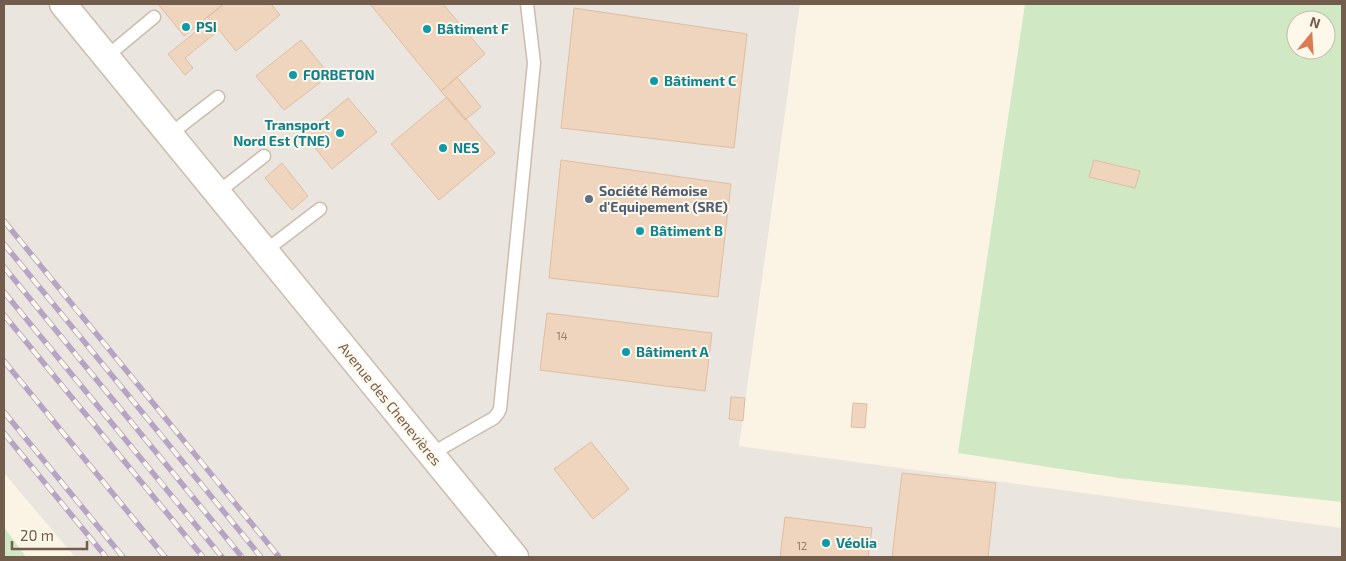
<svg xmlns="http://www.w3.org/2000/svg" width="1346" height="561" viewBox="0 0 1346 561" font-family="'Exo 2',sans-serif">
  <style>
    .industrial { fill: #ebe5df }
    .green { fill: #d0e8c4; fill-rule: evenodd }
    .building { fill: #efd5be; stroke: #e0bda0 }
    .lines { fill: none; stroke-linecap: round; stroke-linejoin: round }
    .lane-casing { stroke: #ccbcac; stroke-width: 15 }
    .street-casing { stroke: #ccbcac; stroke-width: 29 }
    .lane { stroke: #fff; stroke-width: 12 }
    .street { stroke: #fff; stroke-width: 26 }
    .rail-casing { stroke: #b7a4c4; stroke-width: 5.5 }
    .rail { stroke: #fef8eb; stroke-width: 4; stroke-dasharray: 11; stroke-linecap: butt }
    .culture-dot { fill: #0f9aa8; stroke: #fef8eb; stroke-width: 2 }
    .service-dot { fill: #5c6f8a; stroke: #fef8eb; stroke-width: 2 }
    .labels { text-anchor: middle; stroke-width: 4; stroke-linejoin: round; paint-order: stroke }
    .number-label { font-size: 11px; fill: #917a68 }
    .culture-label { font-size: 14px; font-weight: bold; fill: #0d838f; stroke: #fef8eb; text-anchor: start }
    .service-label { font-size: 14px; font-weight: bold; fill: #4e5e75; stroke: #fef8eb; text-anchor: start }
    .street-label { font-size: 14px; fill: #725c4c; stroke: #fef8eb }
  </style>
  <rect width="100%" height="100%" fill="#fbf4e5"/>
  <!-- industrial -->
  <path class="industrial" d="M 4,4 L 800,4 L 739,446 L 1342,528 L 1342,557 L 75,557 L 4,473 Z"/>
  <!-- green -->
  <path class="green" d="M 1025,4 L 1342,4 L 1342,502 L 1119,478 L 958,453 ZM 1296,20 L 1326,20 L 1326,50 L 1296,50 Z
    M 4,527 L 26,557 L 4,557 Z"/>
  <!-- building -->
  <path class="building" d="M 158,4 L 224,4 L 184,36 Z
    M 224,4 L 271,4 L 280,15 L 236,51 L 219,30 L 185,58 L 193,68 L 185,75 L 168,54 L 210,20 L 207,17 Z
    M 370,4 L 443,4 L 485,54 L 441,91 Z
    M 574,8 L 747,34 L 734,148 L 561,128 Z
    M 301,40 L 330,75 L 284,110 L 256,76 Z
    M 457,77 L 481,107 L 465,120 L 441,91 Z
    M 447,97 L 495,153 L 439,200 L 391,144 Z
    M 348,98 L 377,132 L 332,169 L 304,134 Z
    M 561,160 L 731,184 L 718,297 L 549,278 Z
    M 1094,160 L 1140,171 L 1135,188 L 1089,177 Z
    M 282,163 L 308,196 L 292,210 L 265,178 Z
    M 547,313 L 712,333 L 705,391 L 540,370 Z
    M 731,397 L 745,398 L 743,421 L 729,419 Z
    M 853,403 L 867,404 L 865,428 L 851,427 Z
    M 591,442 L 629,489 L 593,519 L 554,469 Z
    M 902,473 L 996,483 L 988,557 L 892,557 Z
    M 785,517 L 872,528 L 868,557 L 780,557 Z"/>
  <g class="lines">
    <!-- lane casing -->
    <g class="lane-casing">
      <path id="lane" d="M 106,57 L 154,17
        M 169,135 L 218,97
        M 217,193 L 264,156
        M 265,251 L 320,209
        M 431,454 L 494,418 L 498,413 L 500,409 L 534,63 L 527,4"/>
    </g>
    <!-- street casing -->
    <g class="street-casing">
      <path id="street" d="M 63,4 L 515,557"/>
    </g>
    <!-- lane -->
    <use href="#lane" class="lane"/>
    <!-- street -->
    <use href="#street" class="street"/>
    <!-- rail casing -->
    <g class="rail-casing">
      <path id="rail" d="M 4,221 L 279,557
        M 4,244 L 261,557
        M 4,267 L 242,557
        M 4,292 L 222,557
        M 4,315 L 203,557
        M 4,361 L 165,557
        M 4,412 L 123,557
        M 4,433 L 106,557"/>
    </g>
    <!-- rail -->
    <use href="#rail" class="rail"/>
  </g>
  <!-- markers -->
  <g class="culture-dot">
    <circle cx="186" cy="27" r="5"/>
    <circle cx="427" cy="29" r="5"/>
    <circle cx="293" cy="75" r="5"/>
    <circle cx="654" cy="81" r="5"/>
    <circle cx="340" cy="133" r="5"/>
    <circle cx="443" cy="148" r="5"/>
    <circle cx="640" cy="231" r="5"/>
    <circle cx="626" cy="352" r="5"/>
    <circle cx="826" cy="543" r="5"/>
  </g>
  <circle class="service-dot" cx="589" cy="199" r="5"/>
  <g class="labels">
    <!-- number labels -->
    <g class="number-label">
      <text x="562" y="340">14</text>
      <text x="802" y="550">12</text>
    </g>
    <!-- culture labels -->
    <g class="culture-label">
      <text x="196" y="32">PSI</text>
      <text x="437" y="34">Bâtiment F</text>
      <text x="303" y="80">FORBETON</text>
      <text x="664" y="86">Bâtiment C</text>
      <text x="330" y="130" text-anchor="end">Transport<tspan x="330" dy="16">Nord Est (TNE)</tspan></text>
      <text x="453" y="153">NES</text>
      <text x="650" y="236">Bâtiment B</text>
      <text x="636" y="357">Bâtiment A</text>
      <text x="836" y="548">Véolia</text>
    </g>
    <!-- service labels -->
    <g class="service-label">
      <text x="599" y="196">Société Rémoise<tspan x="599" dy="16">d'Equipement (SRE)</tspan></text>
    </g>
    <!-- street labels -->
    <g class="street-label">
      <text transform="translate(390 404) rotate(51)" y="5">Avenue des Chenevières</text>
    </g>
  </g>
  <!-- border -->
  <rect width="1346" height="561" fill="none" stroke="#725c4c" stroke-width="10"/>
  <!-- north arrow -->
  <g transform="translate(1311 35) rotate(18)"><circle r="24" fill="#fef8eb" stroke="#c6baab"/>
  <path d="M0-4L9 19L0 12L-9 19Z" fill="#de7a51"/>
  <text y="-8" font-size="14" font-weight="bold" text-anchor="middle" fill="#725c4c">N</text>
  </g>
  <!-- scale -->
  <path d="M12 541v8h75v-8" fill="none" stroke="#725c4c" stroke-width="2.5"/>
  <text x="20" y="541" font-size="15" fill="#725c4c" stroke="#fef8eb" stroke-width="4" paint-order="stroke">20 m</text>
</svg>
